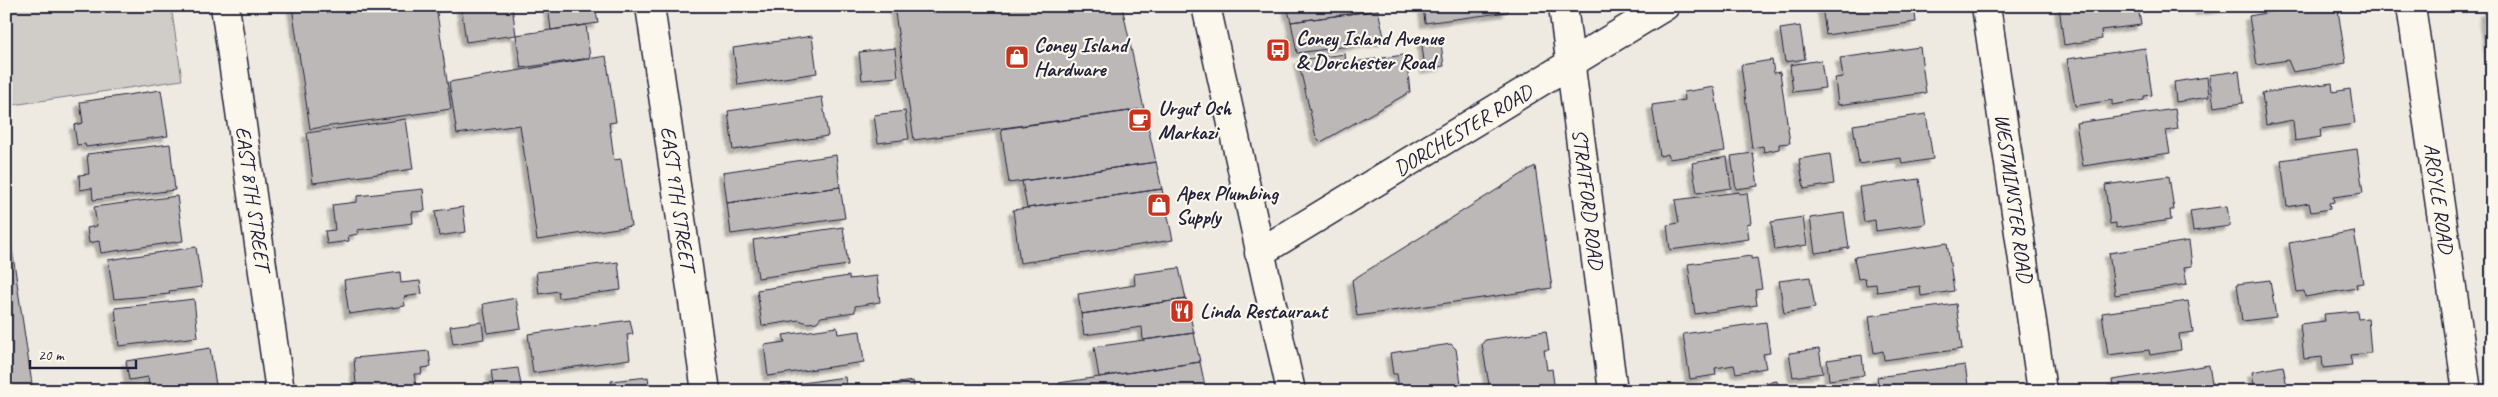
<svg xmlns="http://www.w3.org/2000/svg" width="2498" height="397" viewBox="0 0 2498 397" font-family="Caveat,sans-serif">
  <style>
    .green { fill: #d0cdc9; stroke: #797882 }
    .building { fill: #bcb8b8; stroke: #22223b; filter: url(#shadow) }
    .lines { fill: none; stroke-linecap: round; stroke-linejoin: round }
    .minor-casing { stroke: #22223b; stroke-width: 31 }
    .major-casing { stroke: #22223b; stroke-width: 31 }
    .minor { stroke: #fbf7ec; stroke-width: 28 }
    .major { stroke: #fbf7ec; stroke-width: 28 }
    .labels { text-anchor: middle; stroke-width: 4.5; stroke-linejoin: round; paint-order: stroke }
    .poi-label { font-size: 21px; font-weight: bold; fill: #22223b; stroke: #fbf7ec; text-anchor: start }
    .street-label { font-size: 21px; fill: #22223b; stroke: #fbf7ec }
  </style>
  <defs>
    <filter id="shadow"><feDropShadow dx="-4.5" dy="4.5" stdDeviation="1" flood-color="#0004"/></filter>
  </defs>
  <rect width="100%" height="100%" fill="#eeeae2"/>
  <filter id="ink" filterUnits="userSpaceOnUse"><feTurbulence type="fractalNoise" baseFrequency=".02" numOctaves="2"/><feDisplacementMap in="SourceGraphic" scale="10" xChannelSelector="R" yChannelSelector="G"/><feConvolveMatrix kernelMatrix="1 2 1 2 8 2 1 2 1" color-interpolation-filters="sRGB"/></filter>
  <g filter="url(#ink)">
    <!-- green -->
    <path class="green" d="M 6,6 L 171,6 L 182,80 L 6,106 Z"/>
    <!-- building -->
    <path class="building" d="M 292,6 L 436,6 L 451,109 L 310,129 Z
      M 461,6 L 512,6 L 516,35 L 466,42 Z
      M 548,6 L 595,6 L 598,23 L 551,30 Z
      M 894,6 L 1122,6 L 1144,109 L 914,140 Z
      M 1287,6 L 1378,6 L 1378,10 L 1291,22 Z
      M 1423,6 L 1507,6 L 1508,12 L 1425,23 Z
      M 1822,6 L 1914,6 L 1916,22 L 1826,35 Z
      M 2059,6 L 2138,6 L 2141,25 L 2101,30 L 2102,39 L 2064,45 Z
      M 2199,6 L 2230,6 L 2230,7 L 2200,11 Z
      M 2305,6 L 2332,6 L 2333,10 L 2338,10 L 2346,63 L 2293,72 L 2288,60 L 2257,65 L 2249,16 Z
      M 1378,10 L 1385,41 L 1297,53 L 1291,22 Z
      M 2492,11 L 2492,56 L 2490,56 L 2484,12 Z
      M 586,25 L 590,58 L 521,68 L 516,35 Z
      M 1800,26 L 1805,59 L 1785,62 L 1780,29 Z
      M 812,36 L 817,73 L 738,85 L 733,48 Z
      M 1440,36 L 1444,66 L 1425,69 L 1421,38 Z
      M 1920,47 L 1926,93 L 1838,105 L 1835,78 L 1843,77 L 1840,58 Z
      M 895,48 L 898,77 L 862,80 L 859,52 Z
      M 2145,48 L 2152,95 L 2144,96 L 2144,100 L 2112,105 L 2112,100 L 2075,106 L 2067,59 Z
      M 1345,54 L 1346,63 L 1404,55 L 1410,64 L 1408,74 L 1410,92 L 1321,142 L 1316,137 L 1298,60 Z
      M 606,56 L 616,122 L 609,123 L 611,136 L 614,160 L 621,159 L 631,226 L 537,240 L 520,125 L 457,134 L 449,82 Z
      M 1772,60 L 1774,73 L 1780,72 L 1790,143 L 1779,144 L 1779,149 L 1764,152 L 1763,146 L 1752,148 L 1741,65 Z
      M 1821,60 L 1825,88 L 1793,92 L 1790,65 Z
      M 2239,71 L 2243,103 L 2214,107 L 2209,75 Z
      M 2207,77 L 2209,97 L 2176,102 L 2174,82 Z
      M 2332,83 L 2333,92 L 2350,89 L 2355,124 L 2320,129 L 2321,137 L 2295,141 L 2293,120 L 2266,125 L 2262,93 Z
      M 1714,87 L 1725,151 L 1669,159 L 1668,154 L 1660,156 L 1652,105 L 1685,100 L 1684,92 Z
      M 161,90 L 168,136 L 86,147 L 85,144 L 77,145 L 74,125 L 83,123 L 80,102 Z
      M 822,97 L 828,136 L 733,150 L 728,111 Z
      M 1144,109 L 1156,162 L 1009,183 L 1001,129 Z
      M 2175,109 L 2178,129 L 2166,131 L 2170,153 L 2083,166 L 2076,123 Z
      M 905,111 L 909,139 L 878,143 L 874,115 Z
      M 1926,114 L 1933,159 L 1902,164 L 1901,158 L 1859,164 L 1853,125 Z
      M 406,119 L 413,169 L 313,183 L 307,133 Z
      M 170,144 L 175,190 L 93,200 L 92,188 L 80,190 L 79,175 L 89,174 L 87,154 Z
      M 2357,149 L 2363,193 L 2333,197 L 2334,202 L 2329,203 L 2330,209 L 2311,212 L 2309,203 L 2287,207 L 2281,160 Z
      M 1753,153 L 1758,186 L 1736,189 L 1731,156 Z
      M 1830,154 L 1834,184 L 1804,189 L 1799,159 Z
      M 836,155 L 840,187 L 727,203 L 723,172 Z
      M 1727,157 L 1731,188 L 1697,193 L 1692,163 Z
      M 1156,162 L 1162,189 L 1027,208 L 1022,181 Z
      M 1535,166 L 1552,288 L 1357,316 L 1352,280 Z
      M 2169,176 L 2174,210 L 2170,210 L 2171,220 L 2116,228 L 2116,223 L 2110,224 L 2105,185 Z
      M 1919,179 L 1926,224 L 1876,231 L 1875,220 L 1864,222 L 1859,187 Z
      M 840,187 L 845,218 L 731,234 L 727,203 Z
      M 423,189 L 425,211 L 412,212 L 413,223 L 357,230 L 358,234 L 348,236 L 349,241 L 327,244 L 325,231 L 335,230 L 332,205 L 357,202 L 357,196 Z
      M 1162,189 L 1173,240 L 1020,263 L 1013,210 Z
      M 1739,192 L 1739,194 L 1747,193 L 1751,223 L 1747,224 L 1749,239 L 1670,250 L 1667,225 L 1679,223 L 1675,200 Z
      M 177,196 L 183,241 L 101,253 L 99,241 L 89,243 L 87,228 L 97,226 L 94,207 Z
      M 2227,206 L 2230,226 L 2193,231 L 2190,211 Z
      M 463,207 L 466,232 L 439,236 L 435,211 Z
      M 6,208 L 33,391 L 6,391 Z
      M 1844,213 L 1849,248 L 1815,253 L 1810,218 Z
      M 1803,217 L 1807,245 L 1775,250 L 1771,222 Z
      M 843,227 L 848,265 L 758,278 L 753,240 Z
      M 2354,231 L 2363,283 L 2356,284 L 2357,288 L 2305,297 L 2304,291 L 2297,292 L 2289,243 Z
      M 2189,241 L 2192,266 L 2184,267 L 2187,284 L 2115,295 L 2109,253 Z
      M 1947,243 L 1954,291 L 1921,296 L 1920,286 L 1877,292 L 1876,284 L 1866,285 L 1865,278 L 1858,279 L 1854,257 Z
      M 196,247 L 202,287 L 169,291 L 170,294 L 114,299 L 108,260 Z
      M 1751,256 L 1751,259 L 1757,258 L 1762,289 L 1755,290 L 1757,305 L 1695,314 L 1688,264 Z
      M 618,262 L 621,290 L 559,298 L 558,291 L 539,294 L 536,272 Z
      M 1179,268 L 1186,299 L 1081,314 L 1078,294 L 1135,285 L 1134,274 Z
      M 400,272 L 401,283 L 420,281 L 422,294 L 404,297 L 405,306 L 349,314 L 344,280 Z
      M 849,276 L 849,279 L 877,276 L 880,302 L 855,306 L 855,312 L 821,317 L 817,322 L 807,323 L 799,320 L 762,326 L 757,290 Z
      M 1810,277 L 1815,308 L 1784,313 L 1779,281 Z
      M 2270,280 L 2276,317 L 2242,321 L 2237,284 Z
      M 516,298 L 521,328 L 488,333 L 483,304 Z
      M 194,299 L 198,337 L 119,346 L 115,308 Z
      M 1186,299 L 1194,333 L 1143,340 L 1142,327 L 1084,335 L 1081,314 Z
      M 2188,301 L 2193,332 L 2179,334 L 2181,350 L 2150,355 L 2149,350 L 2108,355 L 2102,313 Z
      M 1956,304 L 1962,349 L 1884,360 L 1883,351 L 1874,353 L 1869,316 Z
      M 2357,311 L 2358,319 L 2368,318 L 2371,353 L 2350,355 L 2352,365 L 2323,368 L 2322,357 L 2304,359 L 2300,324 L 2325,321 L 2324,314 Z
      M 630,320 L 633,334 L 627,335 L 630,359 L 533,373 L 528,334 Z
      M 482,322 L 484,339 L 453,344 L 450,326 Z
      M 1766,322 L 1770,353 L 1763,354 L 1766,368 L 1736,373 L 1734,365 L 1715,368 L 1716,375 L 1690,379 L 1683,334 Z
      M 837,327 L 838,334 L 860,331 L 864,362 L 768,376 L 764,345 L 785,342 L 783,335 Z
      M 1546,331 L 1549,350 L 1544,350 L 1547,370 L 1552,369 L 1555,391 L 1486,391 L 1490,390 L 1482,344 L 1485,340 Z
      M 1194,333 L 1200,362 L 1099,377 L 1094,347 Z
      M 1451,344 L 1456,349 L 1462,391 L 1393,391 L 1399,390 L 1397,374 L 1393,374 L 1390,353 Z
      M 210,348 L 217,391 L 150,391 L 148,377 L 129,380 L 126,361 Z
      M 1819,349 L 1823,373 L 1793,377 L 1789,353 Z
      M 429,351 L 431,367 L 421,368 L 422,374 L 414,374 L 416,386 L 350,391 L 349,385 L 356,385 L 354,358 Z
      M 1862,355 L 1864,375 L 1829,380 L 1827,360 Z
      M 1200,362 L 1206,391 L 1060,391 L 1059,383 Z
      M 1965,365 L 1969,391 L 1879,391 L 1877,377 Z
      M 2209,365 L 2213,390 L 2114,391 L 2112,380 Z
      M 2283,366 L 2288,391 L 2255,391 L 2252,372 Z
      M 518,368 L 522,391 L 494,391 L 491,371 Z
      M 648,377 L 650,391 L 613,391 L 611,381 Z
      M 845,377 L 847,391 L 775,391 L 774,387 Z
      M 913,381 L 915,391 L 884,391 L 883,385 Z
      M 1777,381 L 1779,391 L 1712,391 Z"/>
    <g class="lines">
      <!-- minor casing -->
      <g class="minor-casing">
        <path id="minor" d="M 225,6 L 280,391
          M 650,6 L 706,391
          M 1563,6 L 1613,391
          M 1986,6 L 2042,391
          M 2411,6 L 2467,391
          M 1259,253 L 1665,6"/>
      </g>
      <!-- major casing -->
      <g class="major-casing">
        <path id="major" d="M 1206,6 L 1291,391"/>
      </g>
      <!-- minor -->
      <use href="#minor" class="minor"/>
      <!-- major -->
      <use href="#major" class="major"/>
    </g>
  </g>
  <!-- icons -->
  <defs>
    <g id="bus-square" transform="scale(1.25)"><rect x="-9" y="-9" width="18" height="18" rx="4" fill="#c8321e" stroke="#fbf7ec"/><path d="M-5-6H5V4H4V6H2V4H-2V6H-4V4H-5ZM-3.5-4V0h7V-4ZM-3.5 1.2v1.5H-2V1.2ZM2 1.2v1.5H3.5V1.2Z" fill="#fff"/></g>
    <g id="shop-square" transform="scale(1.25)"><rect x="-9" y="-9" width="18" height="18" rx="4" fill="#c8321e" stroke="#fbf7ec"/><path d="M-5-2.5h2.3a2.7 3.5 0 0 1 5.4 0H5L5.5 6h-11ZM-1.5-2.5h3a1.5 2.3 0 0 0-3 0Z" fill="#fff"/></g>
    <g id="cafe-square" transform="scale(1.25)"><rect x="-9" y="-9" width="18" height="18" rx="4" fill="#c8321e" stroke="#fbf7ec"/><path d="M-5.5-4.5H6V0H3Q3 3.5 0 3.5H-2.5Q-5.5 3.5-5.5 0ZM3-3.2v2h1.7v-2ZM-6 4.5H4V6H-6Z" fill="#fff"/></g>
    <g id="restaurant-square" transform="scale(1.25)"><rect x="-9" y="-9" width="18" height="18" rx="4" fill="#c8321e" stroke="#fbf7ec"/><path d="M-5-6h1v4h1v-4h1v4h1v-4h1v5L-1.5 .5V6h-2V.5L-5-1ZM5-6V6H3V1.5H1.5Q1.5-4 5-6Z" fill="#fff"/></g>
  </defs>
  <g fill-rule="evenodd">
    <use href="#bus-square" x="1278" y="50"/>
    <use href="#shop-square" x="1017" y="57"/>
    <use href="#cafe-square" x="1140" y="120"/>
    <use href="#shop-square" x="1159" y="205"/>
    <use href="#restaurant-square" x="1182" y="311"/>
  </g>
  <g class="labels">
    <!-- poi labels -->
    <g class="poi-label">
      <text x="1296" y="45">Coney Island Avenue<tspan x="1296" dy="24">&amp; Dorchester Road</tspan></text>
      <text x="1034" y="52">Coney Island<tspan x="1034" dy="24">Hardware</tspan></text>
      <text x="1158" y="115">Urgut Osh<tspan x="1158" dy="24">Markazi</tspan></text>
      <text x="1176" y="200">Apex Plumbing<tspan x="1176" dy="24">Supply</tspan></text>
      <text x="1200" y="318">Linda Restaurant</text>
    </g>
    <!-- street labels -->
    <g class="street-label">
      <text transform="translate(1463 130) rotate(-31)" y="7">DORCHESTER ROAD</text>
      <text transform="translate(253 198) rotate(82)" y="7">EAST 8TH STREET</text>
      <text transform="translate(678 198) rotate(82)" y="7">EAST 9TH STREET</text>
      <text transform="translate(2014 198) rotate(82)" y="7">WESTMINSTER ROAD</text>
      <text transform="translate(2439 198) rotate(82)" y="7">ARGYLE ROAD</text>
      <text transform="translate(1588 199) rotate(83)" y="7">STRATFORD ROAD</text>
    </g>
  </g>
  <!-- margin -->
  <rect width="2498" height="397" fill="none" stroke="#fbf7ec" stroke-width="25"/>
  <rect x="12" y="12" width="2473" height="372" fill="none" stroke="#22223b" stroke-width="2" filter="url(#ink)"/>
  <!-- scale -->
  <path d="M30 360v8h106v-8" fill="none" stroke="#22223b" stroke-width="2.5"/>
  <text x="38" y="360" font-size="15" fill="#22223b" stroke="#fbf7ec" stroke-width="4" paint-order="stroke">20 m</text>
</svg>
